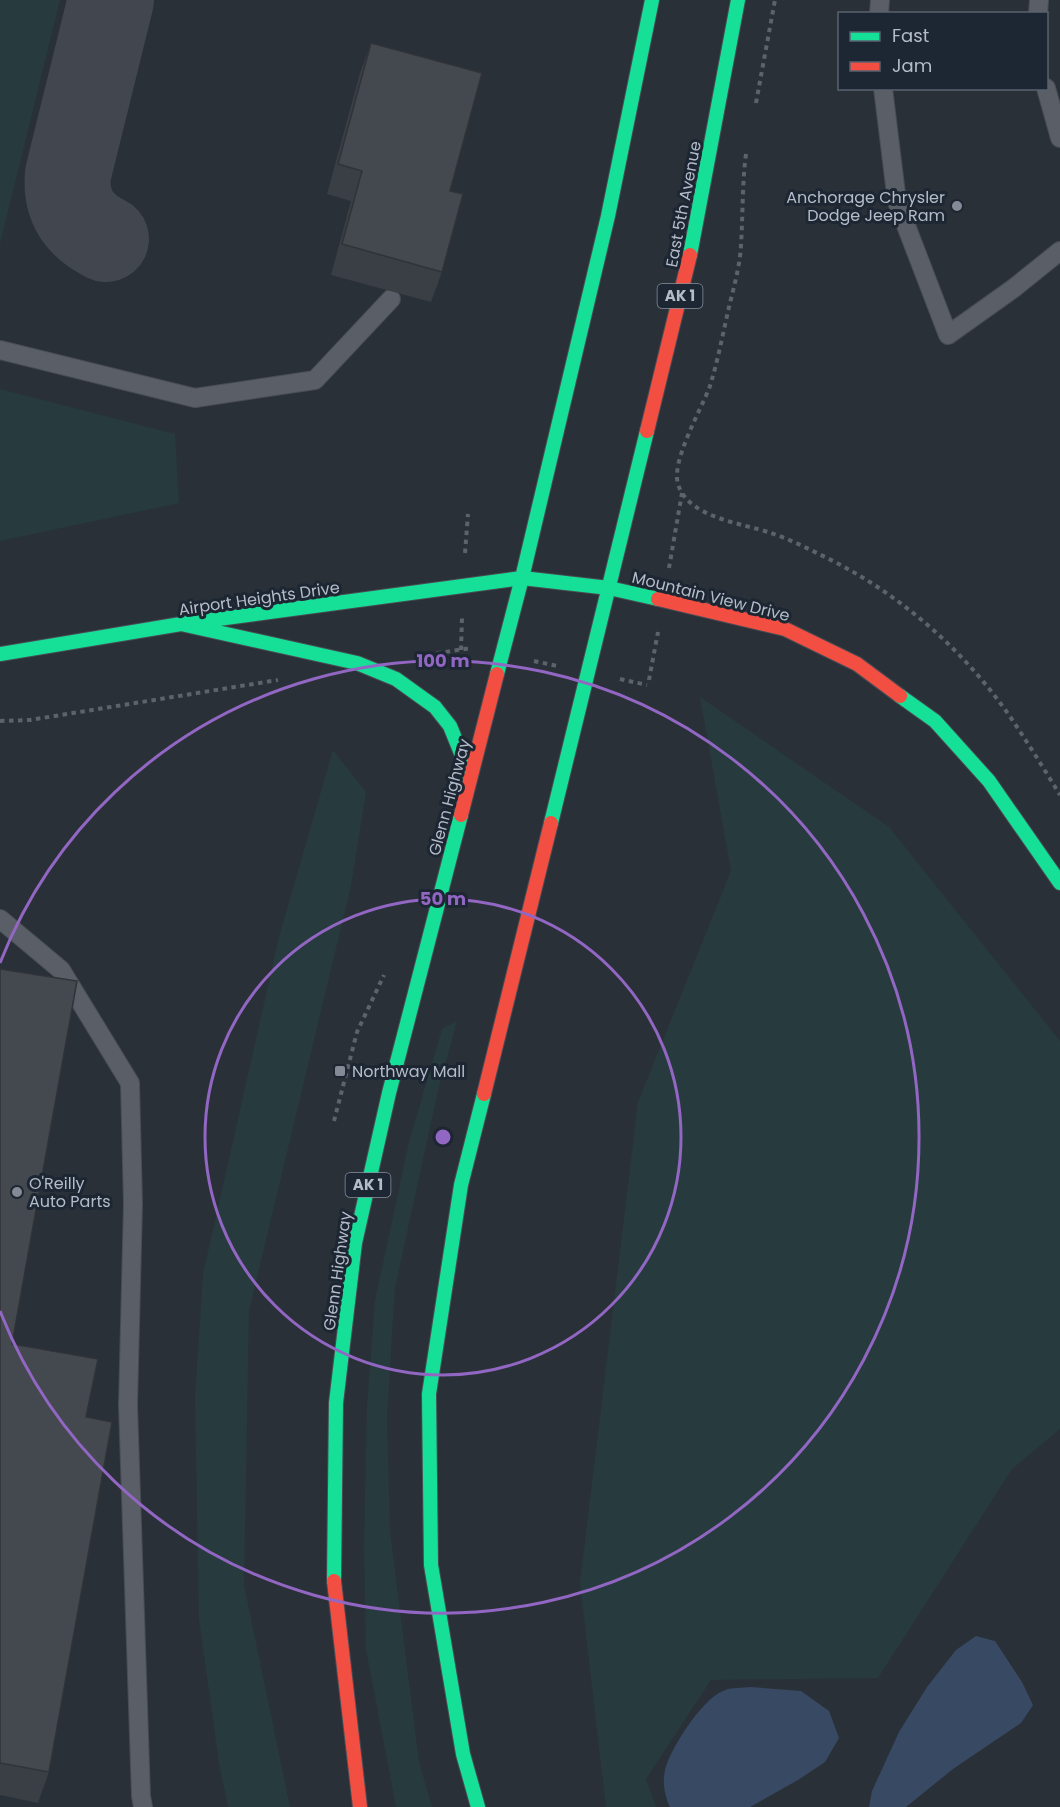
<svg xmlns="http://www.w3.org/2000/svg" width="1060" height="1807" viewBox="0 0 1060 1807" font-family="Poppins,sans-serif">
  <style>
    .green { fill: #273a3e }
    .water { fill: #384963 }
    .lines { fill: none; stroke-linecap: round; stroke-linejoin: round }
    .taxiway { stroke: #42464e; stroke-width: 86 }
    .lane-casing { stroke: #484c53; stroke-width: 20 }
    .fast-casing { stroke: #484c53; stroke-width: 16 }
    .jam-casing { stroke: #484c53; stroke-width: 16 }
    .path { stroke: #5d636a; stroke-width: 4; stroke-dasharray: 4.5 4.5; stroke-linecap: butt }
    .lane { stroke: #5a5e66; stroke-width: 18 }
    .fast { stroke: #16e098; stroke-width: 14 }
    .jam { stroke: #f24e42; stroke-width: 14 }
    .wall { fill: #3a3f45 }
    .building { fill: #444950; stroke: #303338; stroke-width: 1.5 }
    .ring { fill: none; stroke: #9266c3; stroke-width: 3 }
    .poi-dot { fill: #848b96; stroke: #1d2633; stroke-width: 2 }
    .labels { text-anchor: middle; stroke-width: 6; stroke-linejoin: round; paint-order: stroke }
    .shield { fill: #1d2633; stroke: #878f9c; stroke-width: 1.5 }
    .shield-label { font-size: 15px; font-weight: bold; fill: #b4bcc9 }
    .poi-label { font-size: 16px; fill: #b4bcc9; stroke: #1d2633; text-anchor: start }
    .street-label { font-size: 16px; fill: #b4bcc9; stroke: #1d2633 }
    .centre { fill: #9266c3; stroke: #1d2633; stroke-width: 3 }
    .ring-label { font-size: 18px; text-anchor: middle; font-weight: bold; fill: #9266c3; stroke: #1d2633; stroke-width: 6; stroke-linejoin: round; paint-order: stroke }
  </style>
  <rect width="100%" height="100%" fill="#2a3038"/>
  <!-- green -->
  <path class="green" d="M 0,0 L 60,0 L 0,244 Z
    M 0,389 L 175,434 L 179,503 L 0,541 Z
    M 700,697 L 889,827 L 1060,1041 L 1060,1429 L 1012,1469 L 878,1678 L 711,1680 L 646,1779 L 656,1807 L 606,1807 L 580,1583 L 638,1102 L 731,871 Z
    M 333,750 L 366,792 L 351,886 L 249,1311 L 244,1585 L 290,1807 L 228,1807 L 219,1763 L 199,1619 L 195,1398 L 203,1274 L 279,937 Z
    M 457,1021 L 438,1091 L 395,1288 L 387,1417 L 390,1531 L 419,1762 L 432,1807 L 396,1807 L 366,1649 L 364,1547 L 367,1406 L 375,1301 L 409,1142 L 442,1029 Z"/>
  <!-- water -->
  <path class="water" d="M 976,1636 L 995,1641 L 1022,1682 L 1033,1705 L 1021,1723 L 953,1769 L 906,1807 L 869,1807 L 872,1791 L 899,1732 L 927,1687 L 956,1650 Z
    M 751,1687 L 801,1691 L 829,1711 L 839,1738 L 825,1762 L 798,1780 L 750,1807 L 670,1807 C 665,1797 662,1782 665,1770 C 670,1749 702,1699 723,1691 C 731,1687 742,1688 751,1687 Z"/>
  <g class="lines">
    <!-- taxiway -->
    <path class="taxiway" d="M 106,239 C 78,225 65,205 68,174 L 111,0"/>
    <!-- lane casing -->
    <g class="lane-casing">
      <path id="lane" d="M 879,14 L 880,0
        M 1038,14 L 1039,0
        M 883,88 L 897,202 L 948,335 L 1014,288 L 1060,251
        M 1046,88 L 1060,138
        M 0,350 L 195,398 L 315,380 L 391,299
        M 0,919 L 61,970 L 130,1083 L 133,1204 L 128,1405 L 141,1796 L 143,1807"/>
    </g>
    <!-- fast casing -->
    <g class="fast-casing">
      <path id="fast" d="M 690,255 L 738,0
        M 181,624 L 357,663 L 396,679 L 435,707 L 450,726 L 463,758 L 463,784
        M 0,654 L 181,624 L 522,578 L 609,588 L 658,599
        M 497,674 L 522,578 L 608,216 L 652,0
        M 900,696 L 935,721 L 989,781 L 1060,883
        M 551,823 L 647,431
        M 334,1581 L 336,1403 L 355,1243 L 389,1093 L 461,815
        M 478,1807 L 463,1754 L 431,1565 L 429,1394 L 461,1185 L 484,1094"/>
    </g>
    <!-- jam casing -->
    <g class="jam-casing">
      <path id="jam" d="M 647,431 L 690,255
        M 658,599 L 785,629 L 857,664 L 900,696
        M 461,815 L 497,674
        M 484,1094 L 551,823
        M 334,1581 L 360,1807"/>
    </g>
    <!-- path -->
    <path class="path" d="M 756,103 L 775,0
      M 746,154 C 742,184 743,214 741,245 C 740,266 734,286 729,307 C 723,333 718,360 710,386 C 701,410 671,461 678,484 C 688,518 742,523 771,533 C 789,539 807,548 825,557 C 899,593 964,650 1011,718 C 1028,743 1044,769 1060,795
      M 465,553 L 468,514
      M 669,568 L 682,493
      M 461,650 L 462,618
      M 419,656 L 471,648
      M 534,661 L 557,666
      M 620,679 L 647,685
      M 649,680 L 658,632
      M 0,721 L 30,720 L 278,680
      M 334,1121 L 357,1032 L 384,975"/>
    <!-- lane -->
    <use href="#lane" class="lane"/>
    <!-- fast -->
    <use href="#fast" class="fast"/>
    <!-- jam -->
    <use href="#jam" class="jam"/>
  </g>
  <!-- wall -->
  <path class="wall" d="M 371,43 L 450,191 L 442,272 L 431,302 L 331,275 L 351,201 L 327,194 L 360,73 Z
    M 0,969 L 12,1344 L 86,1417 L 49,1772 L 38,1803 L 0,1795 Z"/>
  <!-- building -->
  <path class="building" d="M 371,43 L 482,73 L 450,191 L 463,194 L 442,272 L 342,244 L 362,171 L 338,164 Z
    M 0,969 L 77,981 L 12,1344 L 98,1359 L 86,1417 L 112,1422 L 49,1772 L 0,1763 Z"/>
  <!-- distance rings -->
  <g class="ring">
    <circle cx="443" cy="1137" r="238"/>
    <path d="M0 963A476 476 0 1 1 0 1311"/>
  </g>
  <!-- markers -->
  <g class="poi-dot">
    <circle cx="957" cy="206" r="6"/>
    <rect x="334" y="1065" width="12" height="12" rx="3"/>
    <circle cx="17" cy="1192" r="6"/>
  </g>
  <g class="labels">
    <!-- shield labels -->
    <g class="shield">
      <rect x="657.5" y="284" width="45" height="24" rx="4.5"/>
      <rect x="345.5" y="1173" width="45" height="24" rx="4.5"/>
    </g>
    <g class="shield-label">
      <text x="680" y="301">AK 1</text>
      <text x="368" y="1190">AK 1</text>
    </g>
    <!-- poi labels -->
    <g class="poi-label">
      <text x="945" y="203" text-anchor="end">Anchorage Chrysler<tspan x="945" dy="18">Dodge Jeep Ram</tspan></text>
      <text x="352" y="1077">Northway Mall</text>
      <text x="29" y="1189">O'Reilly<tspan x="29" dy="18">Auto Parts</tspan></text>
    </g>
    <!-- street labels -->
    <g class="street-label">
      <text transform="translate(683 204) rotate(-79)" y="6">East 5th Avenue</text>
      <text transform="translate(711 596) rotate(14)" y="6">Mountain View Drive</text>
      <text transform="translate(259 598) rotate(-8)" y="6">Airport Heights Drive</text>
      <text transform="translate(449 797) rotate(-75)" y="6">Glenn Highway</text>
      <text transform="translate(337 1271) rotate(-82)" y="6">Glenn Highway</text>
    </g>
  </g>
  <circle cx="443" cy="1137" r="9" class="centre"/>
  <g class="ring-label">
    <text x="443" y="667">100 m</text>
    <text x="443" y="905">50 m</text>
  </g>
  <!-- legend -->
  <rect x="838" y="12" width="210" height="78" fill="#1d2633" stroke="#59626f" stroke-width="1.5"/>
  <rect x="850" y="32" width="30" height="9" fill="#16e098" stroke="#59626f" stroke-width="1.5"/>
  <text x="892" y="42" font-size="18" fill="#b4bcc9">Fast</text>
  <rect x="850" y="62" width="30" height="9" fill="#f24e42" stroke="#59626f" stroke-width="1.5"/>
  <text x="892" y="72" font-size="18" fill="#b4bcc9">Jam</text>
</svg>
